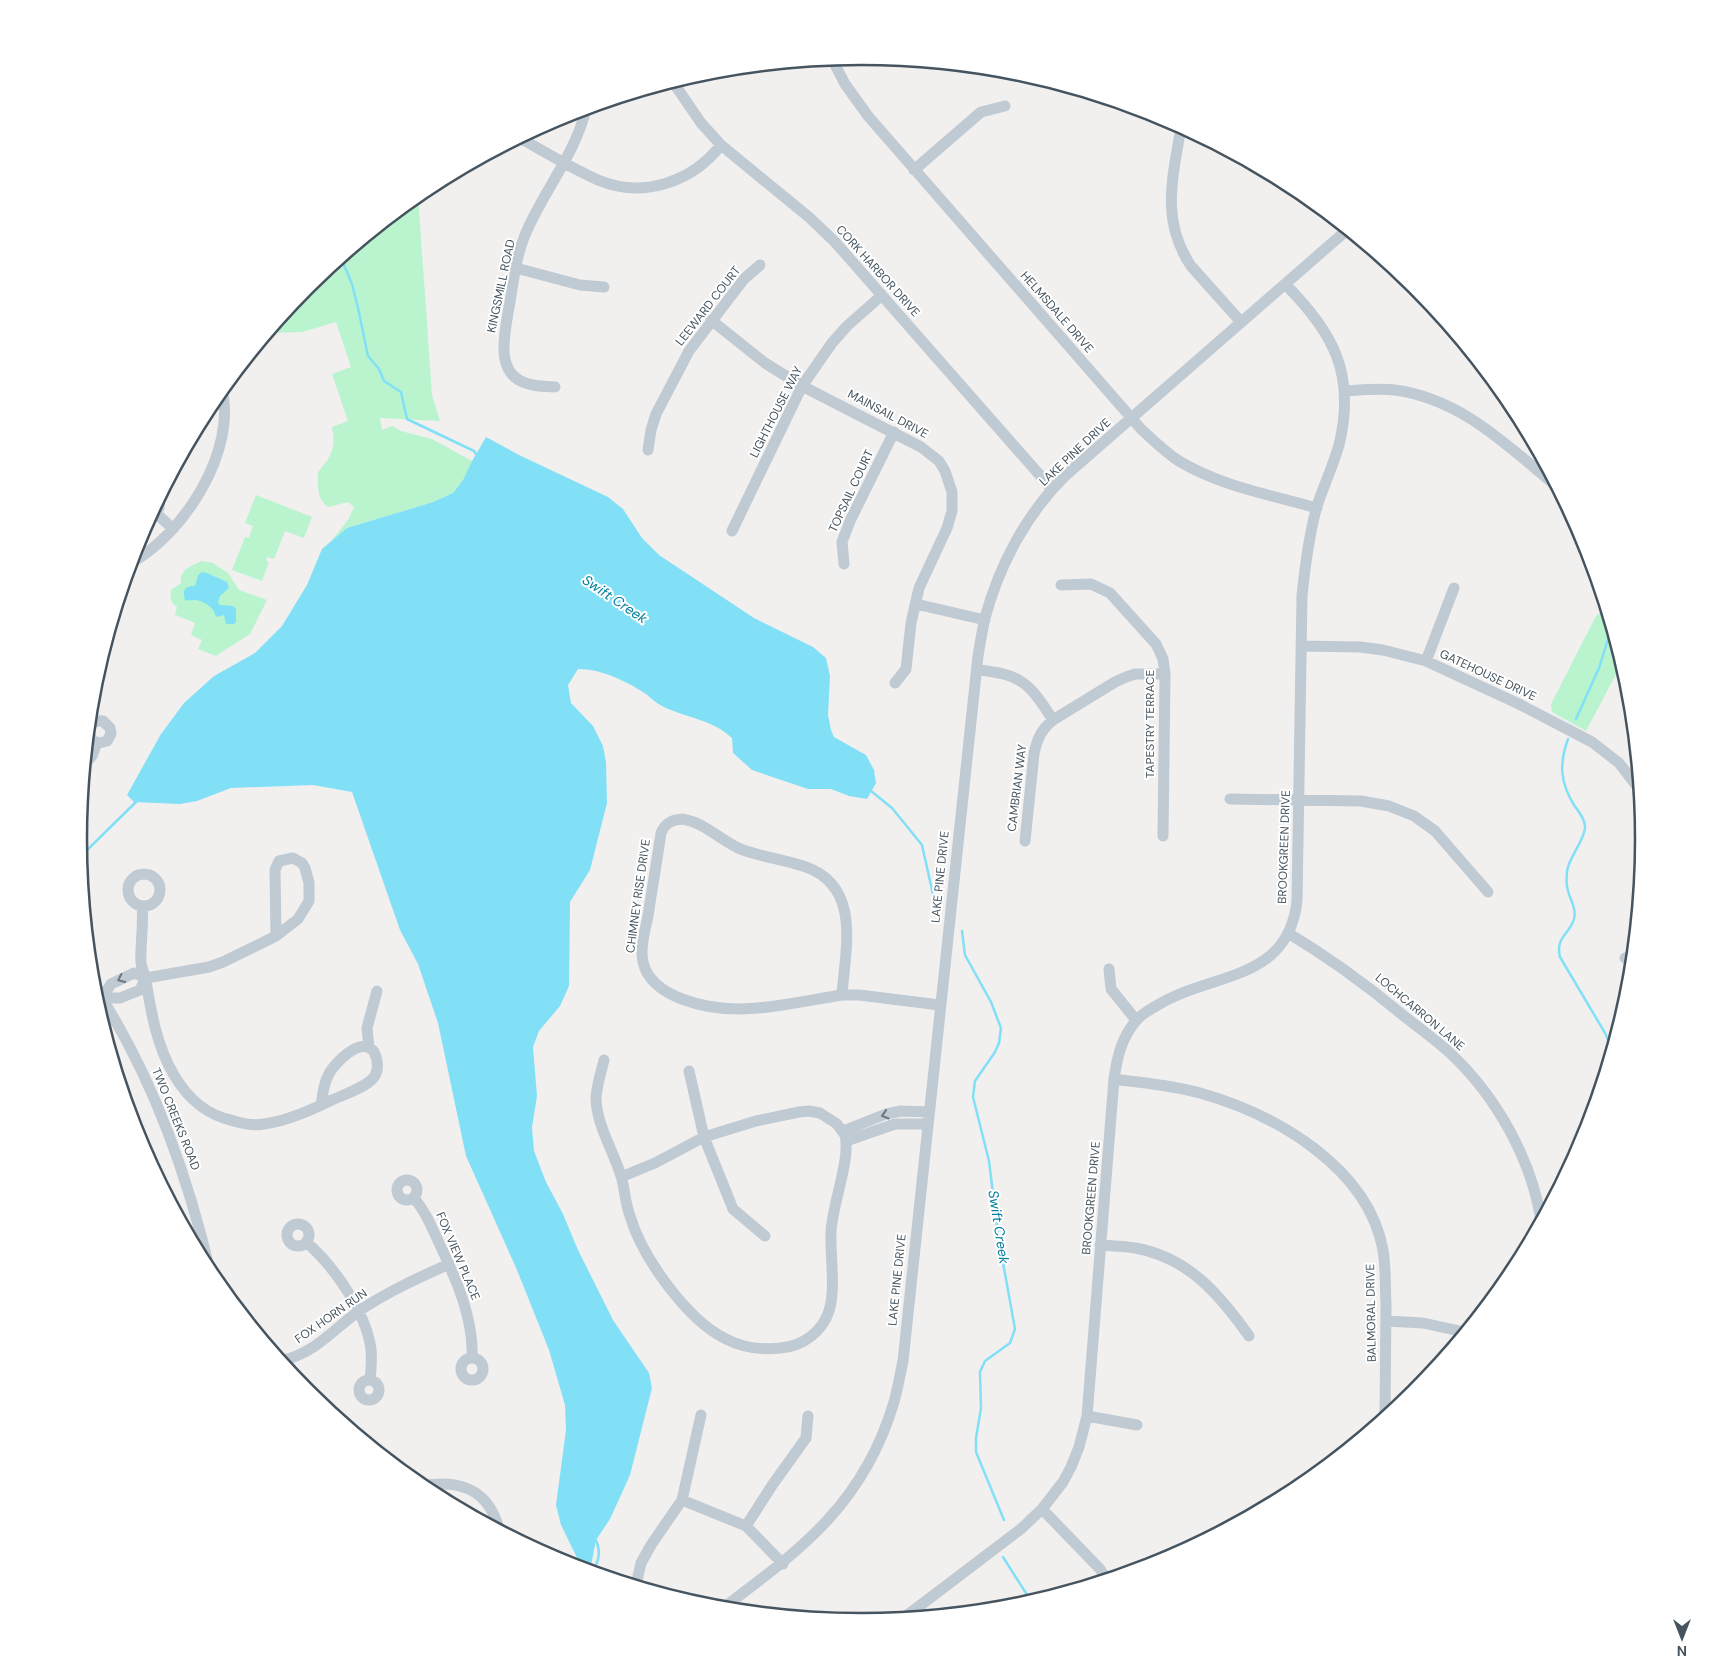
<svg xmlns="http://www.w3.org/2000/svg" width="1722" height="1678" viewBox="0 0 1722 1678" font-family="'DM Sans',sans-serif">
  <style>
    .green { fill: #b9f4cf }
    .water { fill: #82e0f6 }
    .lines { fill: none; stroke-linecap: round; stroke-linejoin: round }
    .stream { stroke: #82e0f6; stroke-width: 2.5 }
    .minor { stroke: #bfcad3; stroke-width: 11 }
    .oneway { stroke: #6a7782 }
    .labels { text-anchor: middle; stroke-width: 4; stroke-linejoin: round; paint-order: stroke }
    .street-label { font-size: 12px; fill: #45545f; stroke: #fff }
    .water-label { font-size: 14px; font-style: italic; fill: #03819f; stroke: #fff }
    .rim { fill: none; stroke: #45545f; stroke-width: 2.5 }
  </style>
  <rect width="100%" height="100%" fill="#f2efef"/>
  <!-- green -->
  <path class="green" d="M 418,195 L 432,395 L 440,421 L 380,418 L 382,430 L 392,426 L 401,431 L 432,439 L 472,461 L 463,480 L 453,493 L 433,502 L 347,528 L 328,545 L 348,520 L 354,507 L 348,502 L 328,507 C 316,499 318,485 318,472 C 332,456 336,448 332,427 L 348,421 L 332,374 L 351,367 L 336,322 L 302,332 L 272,333 L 270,331 L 308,285 Z
    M 256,495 L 312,517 L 304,538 L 285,531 L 274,559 L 267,557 L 266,561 L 269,562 L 262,581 L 232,570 L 245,537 L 249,538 L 253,526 L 245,523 Z
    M 202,561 L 213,563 L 228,573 L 239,590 L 267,600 L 250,634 L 216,656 L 198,649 L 202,640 L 191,635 L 195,623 L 175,615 L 177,607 C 170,602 170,597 171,590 L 181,583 C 179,570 192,565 202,561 Z
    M 1605,608 L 1622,663 L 1586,731 L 1552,712 L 1551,704 L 1596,616 Z"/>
  <!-- water -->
  <path class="water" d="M 486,437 L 519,455 L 608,497 L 623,509 L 642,538 L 659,555 L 754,618 L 813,647 L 826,658 L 830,676 L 828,715 L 831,730 L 834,737 L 866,755 L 874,770 L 876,783 L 867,799 L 849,796 L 831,789 L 808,789 L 752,770 L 733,753 L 732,738 C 712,719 686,718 662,706 C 656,703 651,698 646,694 C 626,681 602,669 578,669 L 568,685 L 571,703 L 593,726 L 603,746 L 606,762 L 607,803 L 590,870 L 570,902 L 569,986 L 560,1006 L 539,1031 L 533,1047 L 537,1096 L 532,1127 L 534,1151 L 546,1182 L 563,1214 L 578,1250 L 613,1320 L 649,1373 L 652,1388 L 630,1475 L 610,1519 L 596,1540 L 590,1571 L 582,1568 L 561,1525 L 556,1505 L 566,1430 L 565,1405 L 549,1350 L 517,1270 L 466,1156 L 438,1023 L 418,964 L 400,930 L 352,792 L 313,785 L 231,788 L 197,801 L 180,804 L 134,802 L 127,795 L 161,734 L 184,703 L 214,676 L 255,653 L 282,626 L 307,585 L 322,549 L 347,528 L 433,502 L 453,493 L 463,480 L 472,461 Z
    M 202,572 L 207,573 L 227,582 L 229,588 L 220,596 L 218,602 L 220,605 L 233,606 L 236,609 L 236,622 L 234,624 L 226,624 L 224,615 L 218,617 L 215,615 C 214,607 202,600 194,600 C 191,600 188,601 185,600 C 182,590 184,586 195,586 L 198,575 Z"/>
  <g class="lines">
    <!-- stream -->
    <path class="stream" d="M 341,258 L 352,284 L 358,308 L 368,356 L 379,369 L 384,381 L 401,392 L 407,419 L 474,451 L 478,457
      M 1576,719 L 1599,668 L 1609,636 L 1612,633
      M 1568,739 C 1559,764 1560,782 1574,805 C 1578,811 1586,820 1585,828 C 1584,841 1569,857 1567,871 C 1567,875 1566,881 1567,886 C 1568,897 1577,907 1574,919 C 1570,934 1555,937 1560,957 L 1605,1033 L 1612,1048
      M 871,791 L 892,808 L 922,845 L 934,899 L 940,907
      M 80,857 L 138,800
      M 962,931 L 965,955 L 991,1002 L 1001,1028 L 999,1043 L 995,1052 L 975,1081 L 973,1097 L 989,1161 L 998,1235 L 1015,1329 L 1010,1343 L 985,1361 L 980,1372 L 981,1408 L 976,1438 L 976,1452 L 1004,1520
      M 1003,1557 L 1031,1601
      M 591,1571 C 600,1563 601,1549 595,1539"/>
    <!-- minor -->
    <path class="minor" d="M 832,59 L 845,84 L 868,116 L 1141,429 C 1153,440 1165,452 1179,461 C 1220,486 1271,495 1317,508
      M 673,82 L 701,123 L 721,145 L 810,218 L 835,242 L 1052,489
      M 1181,127 C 1173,177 1160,220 1191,266 L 1241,322
      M 520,138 C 545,152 571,168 598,180 C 643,199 692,182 721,145
      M 914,170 L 981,112 L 1005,106
      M 516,268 L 580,285 L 604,287
      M 711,320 L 765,363 L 802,386 L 921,447 L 939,461 L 945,471 L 952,492 L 952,511 L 947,528 L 919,588 L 911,623 L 906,669 L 895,683
      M 555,387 C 547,386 537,387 529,384 C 495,376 504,337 508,313 C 513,287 515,259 525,235 C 542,193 577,152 586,108
      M 1346,391 C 1362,390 1379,388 1395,390 C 1461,399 1505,444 1554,484
      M 648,450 L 651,430 L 656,414 L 689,351 L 744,279 L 760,265
      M 156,513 L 173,529
      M 151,516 L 159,508 L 160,498
      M 732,531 L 802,386 L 832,343 L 847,326 L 881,296
      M 131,563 C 184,534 237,451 222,389
      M 844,564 L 842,542 L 850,521 L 894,432
      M 1061,585 L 1091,584 L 1110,593 L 1156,644 L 1163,659 L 1165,674 L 1163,836
      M 916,604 L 985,620
      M 1301,646 L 1360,647 L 1383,650 L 1426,661 L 1519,704 L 1592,742 L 1619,763 L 1639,789
      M 1426,661 L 1454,588
      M 977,670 C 1022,674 1029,683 1053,720
      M 89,734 L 93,741 L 99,743 L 107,741 L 111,734 L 110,728 L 103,721 C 97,720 92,722 89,728
      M 86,763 L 92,756 L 97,743
      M 1230,799 L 1361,801 L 1389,806 L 1414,816 L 1435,831 L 1488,892
      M 682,819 C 705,822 722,842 743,850 C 763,857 785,860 806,867 C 862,887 845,950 842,995 C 809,1000 772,1009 739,1009 C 707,1009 651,998 643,962 C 640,948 645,930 648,916 C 652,889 657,861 661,833 C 665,823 672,820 682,819 Z
      M 1025,841 L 1034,754 C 1037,739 1041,730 1053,720 L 1115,682 L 1126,677 L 1135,674 L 1165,674
      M128 890a16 16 0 1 1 32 0a16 16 0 1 1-32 0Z
      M 142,906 C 144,925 140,944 141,963 C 142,969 145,975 146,981 C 151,1012 157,1047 174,1075 C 188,1099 206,1115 234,1121 C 244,1124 254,1126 264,1124 C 287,1121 311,1110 332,1100 C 343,1095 367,1087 374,1077 C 379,1071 378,1059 374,1052 C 362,1034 333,1064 328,1076 C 323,1085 323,1095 321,1105
      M 1288,933 C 1328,957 1364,983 1399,1012 C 1416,1026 1434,1038 1450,1053 C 1496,1096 1531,1158 1541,1220
      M 1625,958 L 1632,957
      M 1109,969 L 1111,989 L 1136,1020
      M 92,983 C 151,1071 187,1172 211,1275
      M 842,995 L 859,995 L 940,1005
      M 102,998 L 120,998 L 140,990 L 146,978
      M 96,1002 L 102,998 L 111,984 L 134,973 L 146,978 L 209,967 L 223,962 L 276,936 L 298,919 L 309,901 L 309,883 L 305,868 L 302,863 L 293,858 L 279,861 L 275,870 L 276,936
      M 369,1048 L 367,1028 L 377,991
      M 604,1060 C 601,1072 597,1085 596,1097 C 596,1124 613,1150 621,1176 C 625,1189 625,1203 630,1216 C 642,1257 687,1320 726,1339 C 743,1348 762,1350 781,1348 C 803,1346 822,1332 829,1311 C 836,1288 830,1256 831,1232 C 832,1205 851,1159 845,1135 L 837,1124 L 820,1113 L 809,1111 L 799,1112 L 756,1121 L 704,1137 L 655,1163 L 621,1177
      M 689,1071 L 704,1137 L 733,1209 L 765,1236
      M 1114,1079 C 1143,1083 1172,1085 1200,1093 C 1275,1114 1368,1167 1383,1250 C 1386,1268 1385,1286 1386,1303 C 1386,1341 1385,1379 1385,1417
      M 843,1131 L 886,1114 L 901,1111 L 929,1112
      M 846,1141 L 895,1124 L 927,1124
      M397 1190a10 10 0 1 1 20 0a10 10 0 1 1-20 0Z
      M 414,1198 C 426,1212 432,1228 440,1245 C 456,1279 474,1319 472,1358
      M287 1235a11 11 0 1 1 22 0a11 11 0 1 1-22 0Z
      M 306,1242 C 334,1266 366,1312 371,1349 C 372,1359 371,1370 370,1380
      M 1100,1245 C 1112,1246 1124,1246 1135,1248 C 1188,1257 1220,1295 1249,1336
      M 1386,1321 L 1423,1323 L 1464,1332
      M461 1369a11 11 0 1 1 22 0a11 11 0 1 1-22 0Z
      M 281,1361 C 317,1352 331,1331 359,1311 C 387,1292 418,1278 449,1264
      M359 1390a10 10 0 1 1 20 0a10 10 0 1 1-20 0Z
      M 1087,1416 L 1137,1425
      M 421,1486 C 460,1479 488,1489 499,1529
      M 682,1500 L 746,1526 L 783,1564
      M 1042,1509 L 1100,1569 L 1106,1579
      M 746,1526 L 773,1484 L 806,1438 L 808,1416
      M 636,1585 L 641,1563 L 651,1545 L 682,1500 L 701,1415
      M 723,1608 C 803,1548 864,1503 894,1402 C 898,1388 900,1374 903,1361 L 978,656 C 980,644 982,631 985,618 C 999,565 1027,513 1066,475 L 1347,230
      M 905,1617 L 1022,1528 L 1042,1509 L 1063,1482 L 1071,1467 L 1079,1447 L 1087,1416 L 1114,1079 C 1117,1058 1121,1039 1135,1022 C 1140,1015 1149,1010 1156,1006 C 1210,972 1288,983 1297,901 L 1302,596 C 1305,566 1309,535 1317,506 C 1324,485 1333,466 1339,445 C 1356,375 1334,333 1285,284"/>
  </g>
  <!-- one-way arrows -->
  <defs><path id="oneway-chevron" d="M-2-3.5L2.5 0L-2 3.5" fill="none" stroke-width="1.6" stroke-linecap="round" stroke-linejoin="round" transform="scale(1.25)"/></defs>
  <g class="oneway">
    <use href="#oneway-chevron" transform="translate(121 979) rotate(155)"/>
    <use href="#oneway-chevron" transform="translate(885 1115) rotate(163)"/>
  </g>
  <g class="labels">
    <!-- street labels -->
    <g class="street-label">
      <text transform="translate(878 271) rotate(48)" y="4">CORK HARBOR DRIVE</text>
      <text transform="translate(501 286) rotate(-78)" y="4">KINGSMILL ROAD</text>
      <text transform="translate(708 306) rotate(-52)" y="4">LEEWARD COURT</text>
      <text transform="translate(1057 312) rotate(49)" y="4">HELMSDALE DRIVE</text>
      <text transform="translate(776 412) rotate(-63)" y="4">LIGHTHOUSE WAY</text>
      <text transform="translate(888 414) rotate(28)" y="4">MAINSAIL DRIVE</text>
      <text transform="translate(1075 452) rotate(-43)" y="4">LAKE PINE DRIVE</text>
      <text transform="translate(851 491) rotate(-65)" y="4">TOPSAIL COURT</text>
      <text transform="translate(1488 675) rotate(25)" y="4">GATEHOUSE DRIVE</text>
      <text transform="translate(1150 724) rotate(-90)" y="4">TAPESTRY TERRACE</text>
      <text transform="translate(1017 788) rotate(-83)" y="4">CAMBRIAN WAY</text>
      <text transform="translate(1284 847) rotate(-88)" y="4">BROOKGREEN DRIVE</text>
      <text transform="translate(940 877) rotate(-84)" y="4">LAKE PINE DRIVE</text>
      <text transform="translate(638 896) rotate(-82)" y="4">CHIMNEY RISE DRIVE</text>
      <text transform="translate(1420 1012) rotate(40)" y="4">LOCHCARRON LANE</text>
      <text transform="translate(176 1119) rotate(68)" y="4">TWO CREEKS ROAD</text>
      <text transform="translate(1091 1198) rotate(-85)" y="4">BROOKGREEN DRIVE</text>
      <text transform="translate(458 1256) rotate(67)" y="4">FOX VIEW PLACE</text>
      <text transform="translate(897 1280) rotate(-84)" y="4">LAKE PINE DRIVE</text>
      <text transform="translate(1371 1313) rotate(-91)" y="4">BALMORAL DRIVE</text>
      <text transform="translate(331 1316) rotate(-35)" y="4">FOX HORN RUN</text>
    </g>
    <!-- water labels -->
    <g class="water-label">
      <text transform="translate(615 599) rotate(34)" y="5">Swift Creek</text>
      <text transform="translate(999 1227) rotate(81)" y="5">Swift Creek</text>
    </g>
  </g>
  <!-- crop -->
  <path d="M0 0H1722V1678H0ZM87 839a774 774 0 1 1 1548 0a774 774 0 1 1-1548 0Z" fill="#fff" fill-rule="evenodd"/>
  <path class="rim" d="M87 839a774 774 0 1 1 1548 0a774 774 0 1 1-1548 0Z"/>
  <!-- north arrow -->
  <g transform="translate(1682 1638) rotate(180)" stroke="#ffffff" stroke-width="4" paint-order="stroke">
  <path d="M0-4L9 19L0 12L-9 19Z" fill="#45545f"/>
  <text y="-8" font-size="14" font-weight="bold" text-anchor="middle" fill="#45545f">N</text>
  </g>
</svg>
